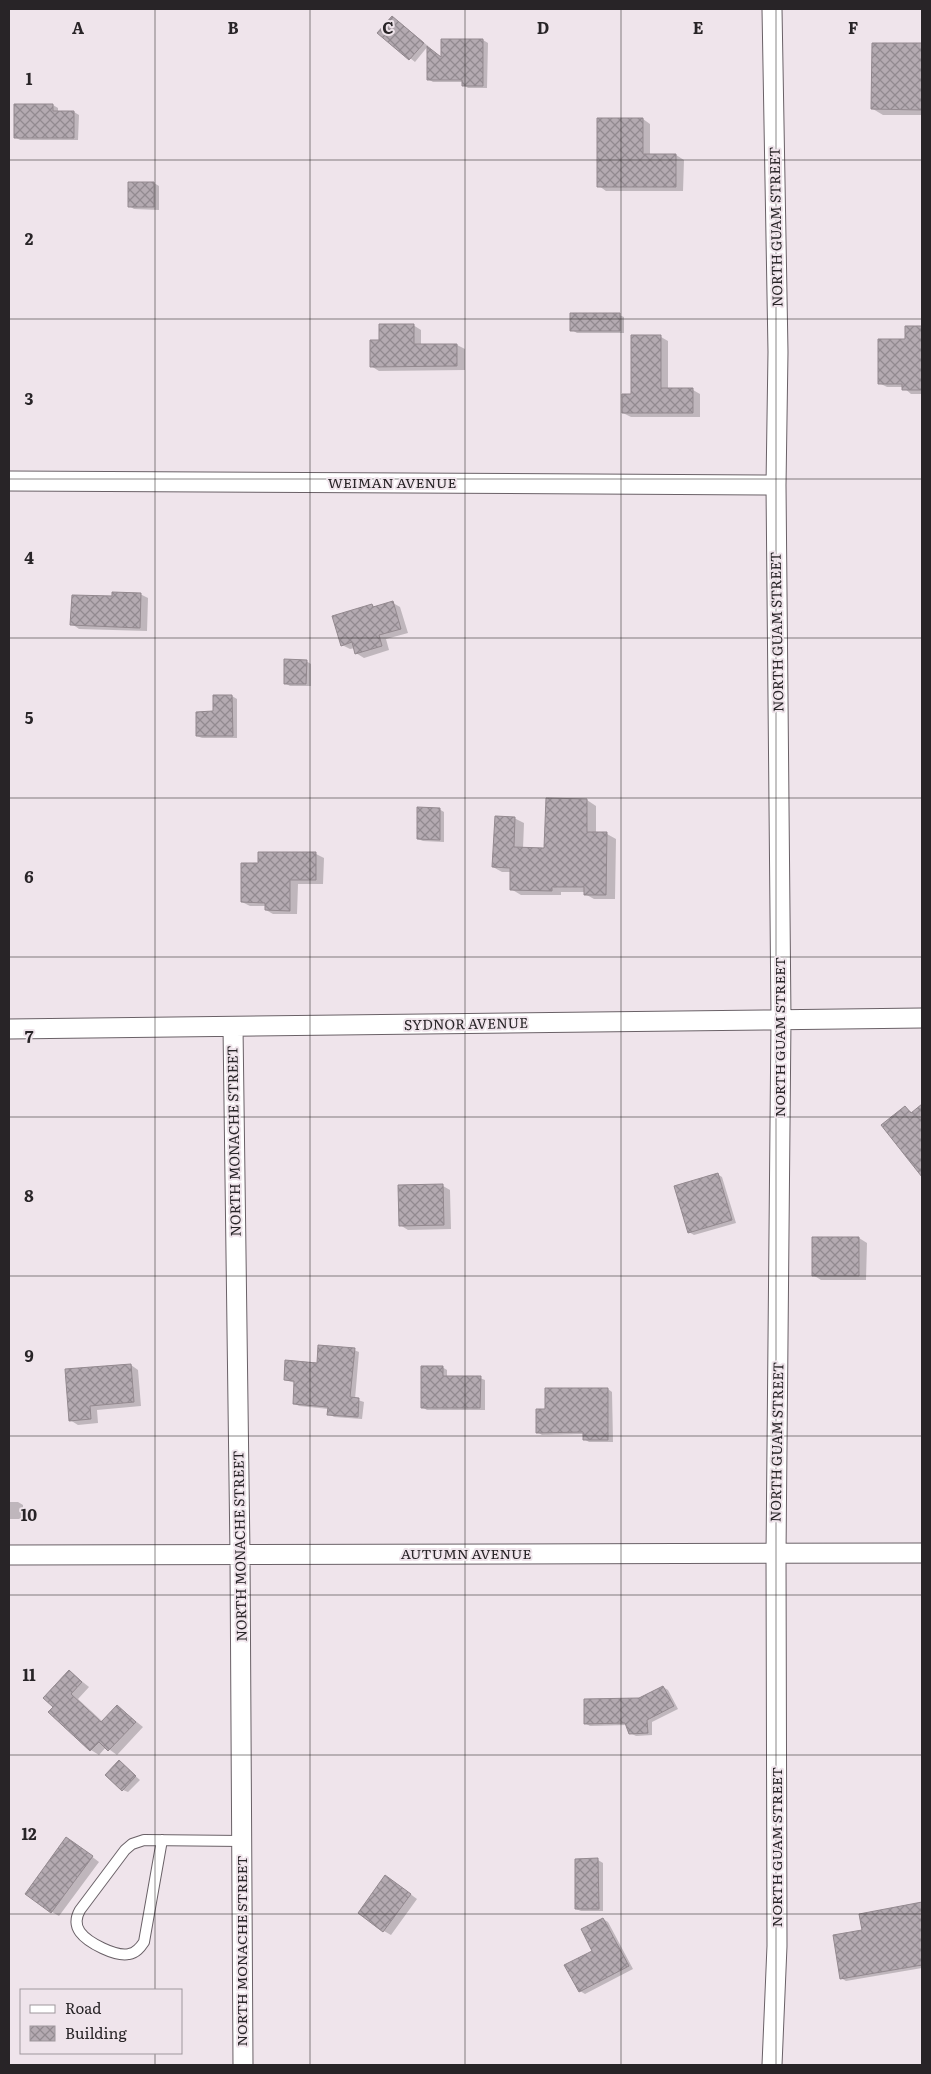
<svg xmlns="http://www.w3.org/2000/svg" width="931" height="2074" viewBox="0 0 931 2074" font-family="Literata,serif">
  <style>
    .shadow { fill: #0003 }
    .building { fill: url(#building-cross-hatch); stroke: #93898f }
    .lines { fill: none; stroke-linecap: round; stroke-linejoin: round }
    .lane-casing { stroke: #6a6167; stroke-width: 12 }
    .street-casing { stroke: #6a6167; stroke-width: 21 }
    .lane { stroke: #fff; stroke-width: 10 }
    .street { stroke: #fff; stroke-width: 19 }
    .grid { fill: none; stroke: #282427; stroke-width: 1; stroke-opacity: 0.55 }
    .labels { text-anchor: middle; stroke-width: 4; stroke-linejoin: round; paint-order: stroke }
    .street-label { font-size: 14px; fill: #282427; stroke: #efe4eb }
    .grid-label { font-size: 16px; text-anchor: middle; font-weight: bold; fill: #282427; stroke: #efe4eb; stroke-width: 4; stroke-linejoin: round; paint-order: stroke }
  </style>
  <defs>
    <pattern id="building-cross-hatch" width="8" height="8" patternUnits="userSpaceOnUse" patternTransform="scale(1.25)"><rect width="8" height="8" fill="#b4aab1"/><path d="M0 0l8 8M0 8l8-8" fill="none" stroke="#928a90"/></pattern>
  </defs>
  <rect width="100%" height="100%" fill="#efe4eb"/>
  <!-- shadow -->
  <path class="shadow" d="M 397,20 L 428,46 L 415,62 L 379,33 Z
    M 483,40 L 488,43 L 487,88 L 468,88 L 463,85 L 463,82 L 433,82 L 428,79 L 428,48 L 442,58 Z
    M 873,44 L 922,44 L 922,115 L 883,115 L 873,109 Z
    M 16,105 L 53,105 L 58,108 L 58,112 L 74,112 L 79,115 L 78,140 L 20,140 L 15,137 Z
    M 643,119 L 650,124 L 650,155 L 676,155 L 684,160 L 683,191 L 606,191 L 599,186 Z
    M 154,183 L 159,186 L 159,210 L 134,209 L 129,206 Z
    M 619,315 L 624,317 L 624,333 L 577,333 L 572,330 Z
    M 413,325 L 421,330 L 421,345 L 457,345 L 465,349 L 465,370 L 379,371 L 371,366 L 380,341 Z
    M 907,327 L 922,327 L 922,394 L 911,394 L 903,387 L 887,387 L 879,383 L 907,340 Z
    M 661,337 L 668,341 L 668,390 L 693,390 L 700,394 L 700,417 L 631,417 L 623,413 Z
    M 140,594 L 148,598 L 147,631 L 79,629 L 72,624 L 113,597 Z
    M 393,603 L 400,607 L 408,633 L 386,639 L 389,650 L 364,658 L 356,653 L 355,648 L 350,649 L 342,645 L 372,605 L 376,607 Z
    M 306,661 L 311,664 L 311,686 L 290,686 L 285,683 Z
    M 232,696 L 237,699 L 237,738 L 202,738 L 197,736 L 214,713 Z
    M 587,800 L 596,806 L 596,834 L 607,834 L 616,839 L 615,899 L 594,899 L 585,894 L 585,892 L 561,892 L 561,895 L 521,895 L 511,889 L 511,872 L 502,872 L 493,867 L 514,818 L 524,823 L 523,849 L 546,849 Z
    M 439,809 L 444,812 L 444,842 L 423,841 L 418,839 Z
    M 316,854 L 324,858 L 323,884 L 298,884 L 297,914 L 273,914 L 266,910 L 266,906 L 250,906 L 242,902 L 260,865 Z
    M 922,1106 L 922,1173 L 919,1171 L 906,1108 L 913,1113 Z
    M 717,1174 L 722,1177 L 736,1223 L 694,1235 L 689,1232 Z
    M 443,1186 L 450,1190 L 451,1229 L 408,1230 L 400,1225 Z
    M 859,1238 L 867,1243 L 866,1280 L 821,1280 L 813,1275 Z
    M 354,1350 L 359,1352 L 355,1399 L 364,1402 L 362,1419 L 334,1417 L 329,1414 L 329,1409 L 299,1406 L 294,1403 L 295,1383 L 285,1380 Z
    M 131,1365 L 138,1370 L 141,1406 L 97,1410 L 98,1423 L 78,1425 L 70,1420 Z
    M 442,1367 L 447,1370 L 447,1377 L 480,1378 L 485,1380 L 485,1410 L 427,1410 L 422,1407 Z
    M 608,1389 L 612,1392 L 613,1442 L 589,1442 L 584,1439 L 584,1434 L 542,1435 L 537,1432 L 547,1410 Z
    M 9,1502 L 18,1502 L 23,1505 L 23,1519 L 9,1519 Z
    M 69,1671 L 89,1687 L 78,1699 L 103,1722 L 117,1706 L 143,1727 L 117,1755 L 106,1747 L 99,1755 L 91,1750 L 49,1712 L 54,1707 Z
    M 663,1687 L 668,1690 L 678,1709 L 652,1722 L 652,1735 L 636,1736 L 630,1733 L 627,1725 L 590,1726 L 585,1723 Z
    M 119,1762 L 140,1780 L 128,1792 L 123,1790 Z
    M 74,1843 L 99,1862 L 59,1916 L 52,1912 Z
    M 598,1860 L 603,1863 L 603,1911 L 581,1911 L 576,1909 Z
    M 393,1881 L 417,1899 L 391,1935 L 384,1931 Z
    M 922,1904 L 922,1968 L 846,1981 L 841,1978 L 863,1931 L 892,1909 Z
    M 603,1919 L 608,1922 L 633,1969 L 585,1994 L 580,1991 Z
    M 157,1989 L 158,1990 L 131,1990 Z"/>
  <!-- building -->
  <path class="building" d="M 392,16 L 424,43 L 409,60 L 377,33 Z
    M 441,39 L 483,39 L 483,86 L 462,86 L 462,80 L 427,80 L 427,46 L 441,57 Z
    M 872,43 L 922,43 L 922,110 L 871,109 Z
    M 14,104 L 53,104 L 53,111 L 74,111 L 74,138 L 14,138 Z
    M 597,118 L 643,118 L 643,154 L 676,154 L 676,187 L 597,187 Z
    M 128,182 L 154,182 L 154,207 L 128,207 Z
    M 570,313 L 620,313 L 620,331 L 570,331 Z
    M 379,324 L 414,324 L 414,344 L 457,344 L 457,366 L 370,367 L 370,340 L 379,340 Z
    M 905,326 L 922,326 L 922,390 L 902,390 L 902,384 L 878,384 L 878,339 L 905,339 Z
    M 631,335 L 661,335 L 661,388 L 693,388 L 693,413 L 622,413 L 622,394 L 631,394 Z
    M 112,592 L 141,593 L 140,628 L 70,625 L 72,595 L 112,596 Z
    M 393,601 L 401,629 L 379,635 L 382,646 L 355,654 L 352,642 L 341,646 L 332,616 L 372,604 L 373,607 Z
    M 284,659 L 307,660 L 306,684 L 284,684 Z
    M 213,695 L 232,695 L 233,736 L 196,736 L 196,712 L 213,711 Z
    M 546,798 L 587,799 L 587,832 L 607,832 L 606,895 L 584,895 L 584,887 L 552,887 L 552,891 L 510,890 L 510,868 L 492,867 L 495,816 L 515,817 L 514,847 L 544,848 Z
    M 417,807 L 440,808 L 440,840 L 417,839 Z
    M 258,852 L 316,852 L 316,880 L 290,880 L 290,911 L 265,910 L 265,903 L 241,902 L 241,863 L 258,863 Z
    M 922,1104 L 922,1177 L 881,1125 L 905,1106 L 911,1113 Z
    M 718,1173 L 732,1220 L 688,1233 L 674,1186 Z
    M 443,1184 L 444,1225 L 399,1226 L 398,1185 Z
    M 812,1237 L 859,1237 L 859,1276 L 812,1276 Z
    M 318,1345 L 355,1348 L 350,1397 L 359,1398 L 358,1417 L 327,1415 L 328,1407 L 293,1404 L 294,1381 L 284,1380 L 285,1360 L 317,1363 Z
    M 131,1364 L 134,1402 L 90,1406 L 91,1419 L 69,1421 L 65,1369 Z
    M 421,1366 L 443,1366 L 443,1376 L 481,1376 L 480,1408 L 421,1408 Z
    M 545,1388 L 608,1388 L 608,1440 L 583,1440 L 583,1432 L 536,1433 L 536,1409 L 545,1409 Z
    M 69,1670 L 82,1682 L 71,1694 L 101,1722 L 117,1705 L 136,1722 L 108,1751 L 99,1742 L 90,1751 L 48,1712 L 53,1707 L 43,1698 Z
    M 663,1686 L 674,1706 L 647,1720 L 648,1733 L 629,1734 L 625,1723 L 584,1724 L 584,1699 L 639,1698 Z
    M 119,1760 L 136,1776 L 122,1791 L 105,1775 Z
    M 66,1837 L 93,1856 L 51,1913 L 25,1894 Z
    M 598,1858 L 599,1909 L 575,1909 L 575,1859 Z
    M 385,1875 L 411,1894 L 383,1932 L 358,1913 Z
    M 922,1902 L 922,1965 L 840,1979 L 833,1935 L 862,1930 L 859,1914 Z
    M 603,1918 L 629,1966 L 579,1992 L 564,1965 L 592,1951 L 581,1929 Z"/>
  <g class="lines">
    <!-- lane casing -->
    <g class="lane-casing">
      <path id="lane" d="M 162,1840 L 144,1942 C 140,1948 136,1953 129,1954 C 116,1957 88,1943 80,1932 C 75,1925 76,1917 80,1910 L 125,1850 L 132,1844 L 144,1840 L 242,1841"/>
    </g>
    <!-- street casing -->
    <g class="street-casing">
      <path id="street" d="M 9,481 L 776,485
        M 233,1027 L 240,1555 L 243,2065
        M 9,1029 L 922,1018
        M 9,1555 L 922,1553
        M 772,2065 L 777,1946 L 776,1554 L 781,1019 L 776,485 L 778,352 L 772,9"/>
    </g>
    <!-- lane -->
    <use href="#lane" class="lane"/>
    <!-- street -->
    <use href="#street" class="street"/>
  </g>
  <!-- grid -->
  <path class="grid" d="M 155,9 L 155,1990M 310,9 L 310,2065M 465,9 L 465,2065M 621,9 L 621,2065M 776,9 L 776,2065M 9,160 L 922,160M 9,319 L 922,319M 9,479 L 922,479M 9,638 L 922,638M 9,798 L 922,798M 9,957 L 922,957M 9,1117 L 922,1117M 9,1276 L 922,1276M 9,1436 L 922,1436M 9,1595 L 922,1595M 9,1755 L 922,1755M 9,1914 L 922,1914M 155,2053 L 155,2065"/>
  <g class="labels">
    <!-- street labels -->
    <g class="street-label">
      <text transform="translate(776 227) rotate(-91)" y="5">NORTH GUAM STREET</text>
      <text x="392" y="488">WEIMAN AVENUE</text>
      <text transform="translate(777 632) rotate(-91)" y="5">NORTH GUAM STREET</text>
      <text transform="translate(466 1024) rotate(-1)" y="5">SYDNOR AVENUE</text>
      <text transform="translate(780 1037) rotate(-90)" y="5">NORTH GUAM STREET</text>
      <text transform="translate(234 1141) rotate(-91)" y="5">NORTH MONACHE STREET</text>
      <text transform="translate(777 1442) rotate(-89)" y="5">NORTH GUAM STREET</text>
      <text transform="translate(240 1546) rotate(-91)" y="5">NORTH MONACHE STREET</text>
      <text x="466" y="1559">AUTUMN AVENUE</text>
      <text transform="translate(777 1847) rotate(-90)" y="5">NORTH GUAM STREET</text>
      <text transform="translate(242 1951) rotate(-90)" y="5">NORTH MONACHE STREET</text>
    </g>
  </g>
  <g class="grid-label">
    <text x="78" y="34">A</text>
    <text x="233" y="34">B</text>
    <text x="388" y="34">C</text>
    <text x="543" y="34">D</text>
    <text x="698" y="34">E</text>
    <text x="853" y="34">F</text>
    <text x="29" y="85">1</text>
    <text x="29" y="245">2</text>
    <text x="29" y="405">3</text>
    <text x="29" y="564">4</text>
    <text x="29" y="724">5</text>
    <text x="29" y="883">6</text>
    <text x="29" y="1043">7</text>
    <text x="29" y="1202">8</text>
    <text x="29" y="1362">9</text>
    <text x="29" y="1521">10</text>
    <text x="29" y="1681">11</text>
    <text x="29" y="1840">12</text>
  </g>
  <!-- border -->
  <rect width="931" height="2074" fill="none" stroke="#282427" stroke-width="20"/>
  <!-- legend -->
  <rect x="20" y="1989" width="162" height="65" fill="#efe4eb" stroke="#9f979d"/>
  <rect x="30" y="2005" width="25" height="8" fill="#ffffff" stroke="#9f979d"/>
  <text x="65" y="2014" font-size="15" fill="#282427">Road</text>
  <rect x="30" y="2026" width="25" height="15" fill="url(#building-cross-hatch)" stroke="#9f979d"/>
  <text x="65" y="2039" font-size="15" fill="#282427">Building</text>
</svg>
